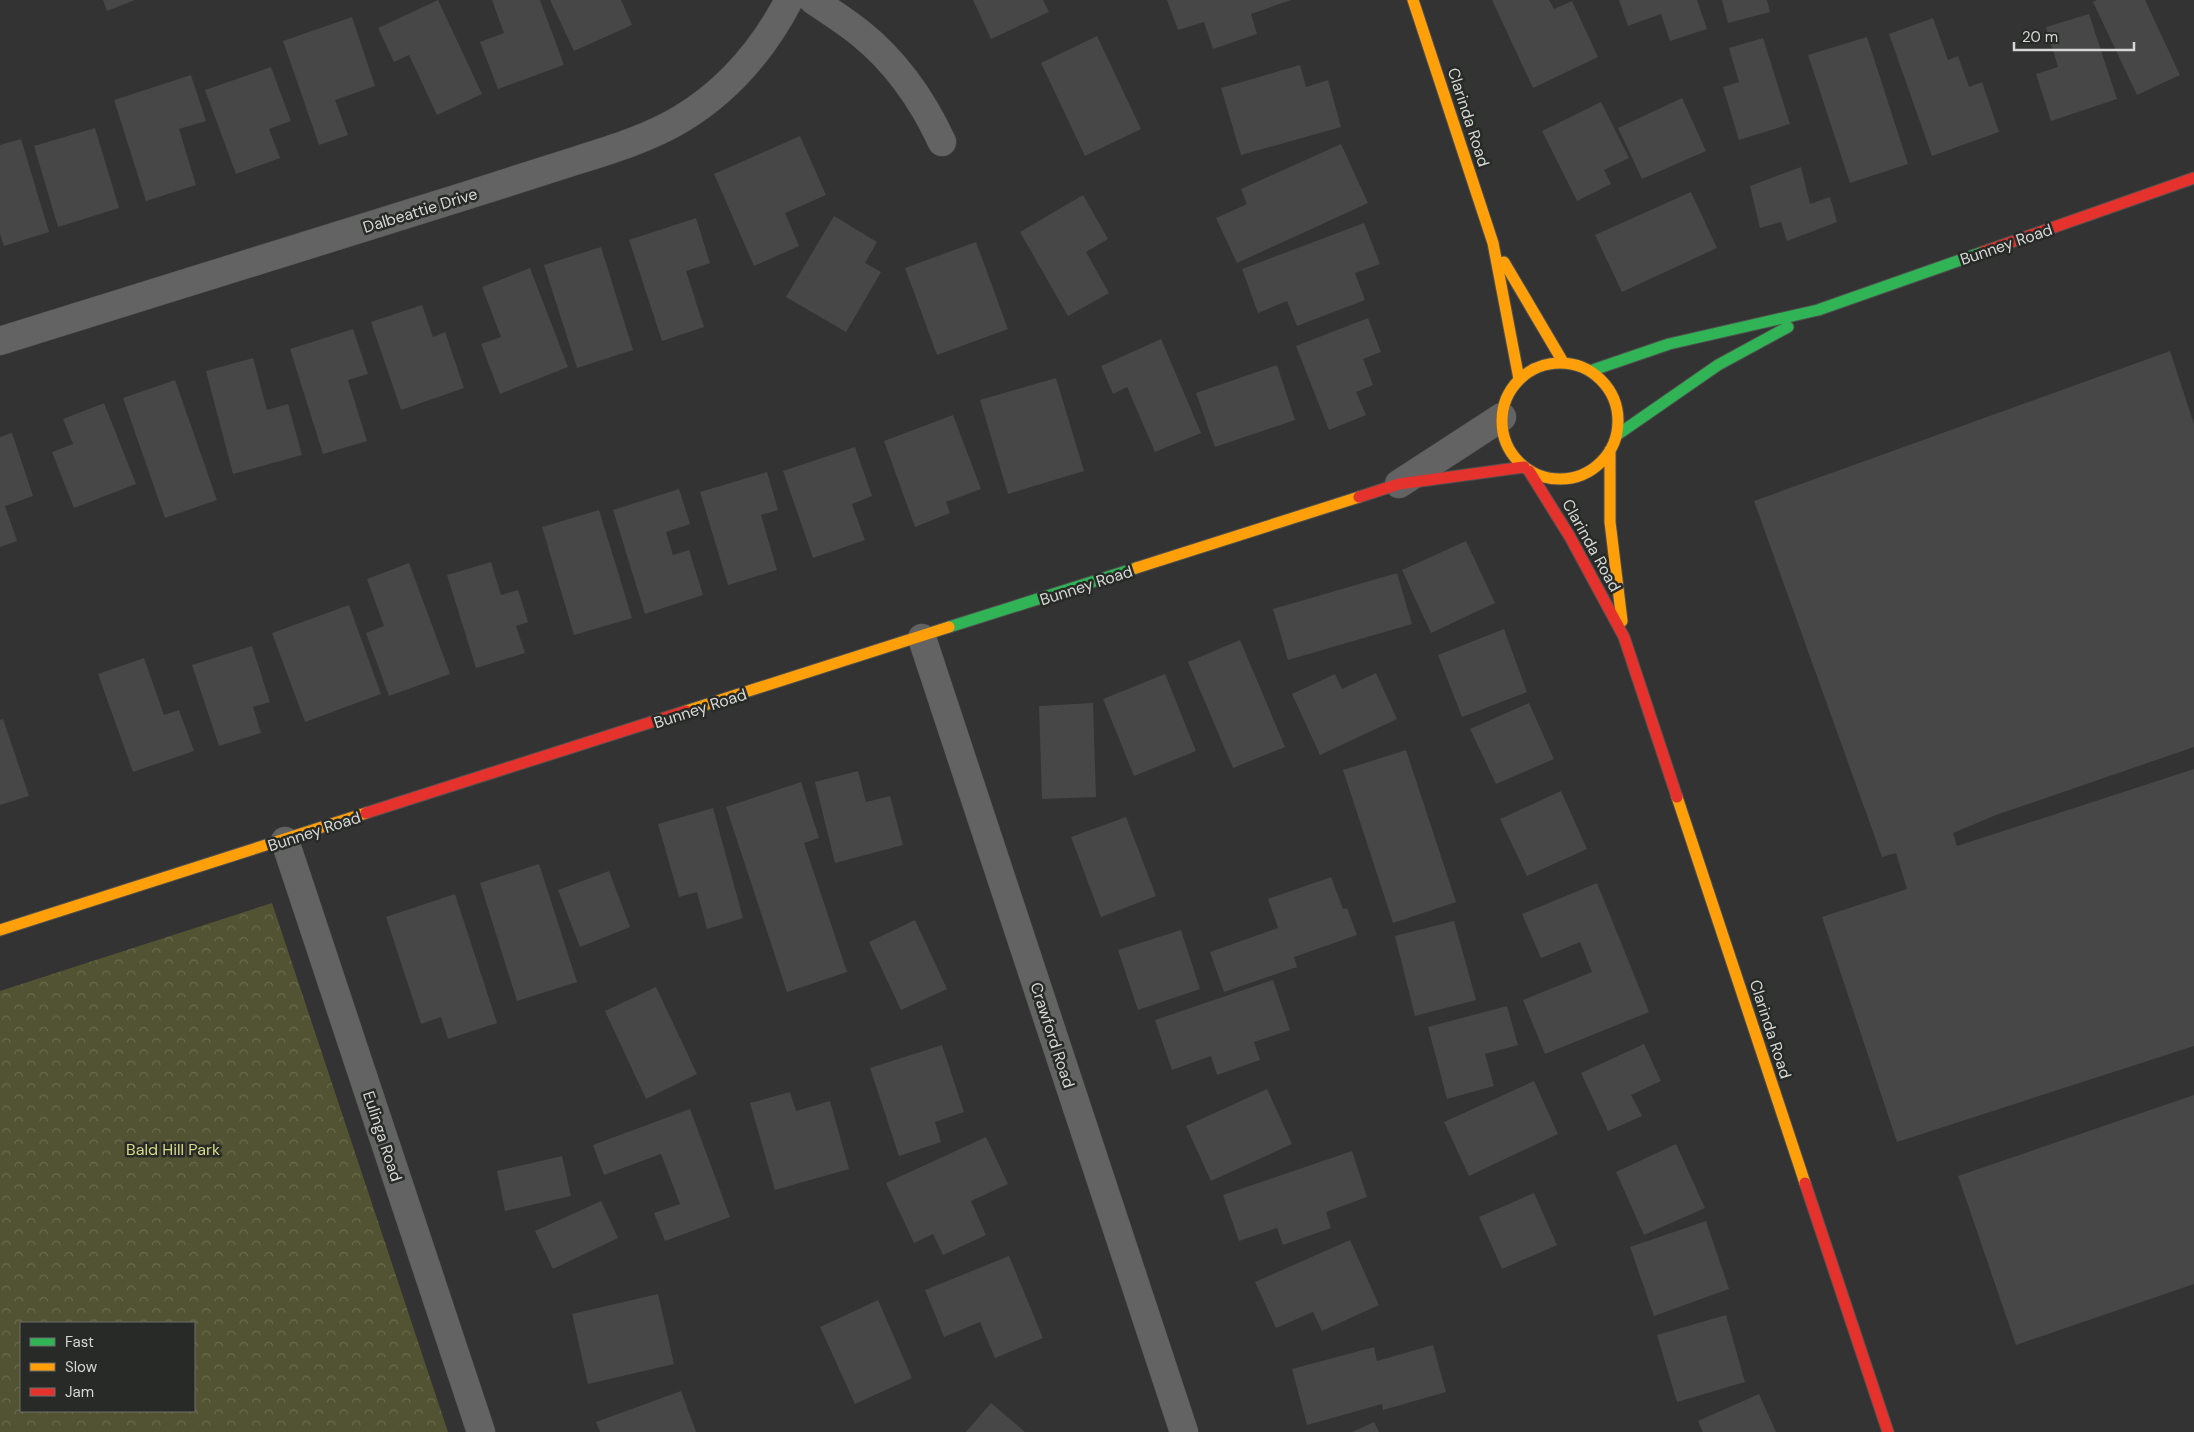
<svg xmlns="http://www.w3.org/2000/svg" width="2194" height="1432" viewBox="0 0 2194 1432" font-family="'DM Sans',sans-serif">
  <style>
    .park { fill: url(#park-crowns); fill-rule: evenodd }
    .building { fill: #464746 }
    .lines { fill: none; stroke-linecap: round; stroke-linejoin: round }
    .street-casing { stroke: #4f514f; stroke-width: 29 }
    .fast-casing { stroke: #4f514f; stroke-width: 13 }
    .slow-casing { stroke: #4f514f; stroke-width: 13 }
    .jam-casing { stroke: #4f514f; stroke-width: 13 }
    .street { stroke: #636363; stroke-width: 28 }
    .fast { stroke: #30b455; stroke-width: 11 }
    .slow { stroke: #ff9f0a; stroke-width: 11 }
    .jam { stroke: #e5322d; stroke-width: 11 }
    .labels { text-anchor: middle; stroke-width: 5; stroke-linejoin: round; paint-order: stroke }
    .street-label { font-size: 16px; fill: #d5d7d5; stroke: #272a27 }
    .park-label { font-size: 16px; fill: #d7da86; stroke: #272a27 }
  </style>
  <defs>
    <pattern id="park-crowns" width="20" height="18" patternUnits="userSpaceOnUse" patternTransform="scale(1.25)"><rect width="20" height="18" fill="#525332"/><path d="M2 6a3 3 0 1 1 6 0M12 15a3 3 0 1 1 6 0" fill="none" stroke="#6a6b4f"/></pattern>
  </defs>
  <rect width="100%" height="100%" fill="#323332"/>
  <!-- park -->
  <path class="park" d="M 272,903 L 448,1432 L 0,1432 L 0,991 ZM 194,1323 L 194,1411 L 21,1411 L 21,1323 Z"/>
  <!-- building -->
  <path class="building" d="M 103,0 L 135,0 L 107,11 Z
    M 438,0 L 482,94 L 437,115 L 409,55 L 394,62 L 378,28 Z
    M 492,0 L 540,0 L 564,65 L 498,89 L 480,42 L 504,33 Z
    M 550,0 L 621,0 L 632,25 L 574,51 Z
    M 973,0 L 1043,0 L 1049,12 L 991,39 Z
    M 1167,0 L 1291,0 L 1251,14 L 1257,34 L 1213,49 L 1204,22 L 1178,30 Z
    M 1492,0 L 1549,0 L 1554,9 L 1572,1 L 1598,57 L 1533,88 Z
    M 1619,0 L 1697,0 L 1707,29 L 1670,41 L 1661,14 L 1628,26 Z
    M 1722,0 L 1767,0 L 1770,12 L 1728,23 Z
    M 2097,0 L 2145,0 L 2180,75 L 2137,95 L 2093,2 Z
    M 2089,14 L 2117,99 L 2051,121 L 2036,74 L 2058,67 L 2046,27 Z
    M 352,17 L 375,86 L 335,100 L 348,135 L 319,145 L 283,41 Z
    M 1933,18 L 1948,60 L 1958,56 L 1969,87 L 1982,82 L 1999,132 L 1932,156 L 1889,34 Z
    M 1097,36 L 1141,129 L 1085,156 L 1041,63 Z
    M 1867,37 L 1908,164 L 1850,183 L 1808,55 Z
    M 1763,38 L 1790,124 L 1739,140 L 1723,87 L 1739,82 L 1729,48 Z
    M 1300,65 L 1306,87 L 1328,80 L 1341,127 L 1241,155 L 1221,88 Z
    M 271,67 L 291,121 L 269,129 L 280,158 L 236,174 L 205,90 Z
    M 191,75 L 206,121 L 179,129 L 196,185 L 146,201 L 114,100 Z
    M 1682,98 L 1706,151 L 1642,179 L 1618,128 Z
    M 1601,102 L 1629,158 L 1604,170 L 1611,184 L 1577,201 L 1542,131 Z
    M 95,128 L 119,208 L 58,227 L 34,146 Z
    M 800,136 L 826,195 L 785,213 L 799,246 L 754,266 L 714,174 Z
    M 21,139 L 49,232 L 4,246 L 0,234 L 0,145 Z
    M 1341,144 L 1368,203 L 1237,263 L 1216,218 L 1247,204 L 1241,189 Z
    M 1801,167 L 1810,204 L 1830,197 L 1837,222 L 1787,241 L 1781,222 L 1760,228 L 1750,186 Z
    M 1691,192 L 1717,248 L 1622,292 L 1595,235 Z
    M 1083,195 L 1108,239 L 1086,252 L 1109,293 L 1068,316 L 1020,232 Z
    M 834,216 L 877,242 L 865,263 L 881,272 L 846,332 L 786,297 Z
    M 696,218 L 710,263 L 686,271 L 704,327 L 662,341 L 629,240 Z
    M 1364,223 L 1380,264 L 1355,273 L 1365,300 L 1297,326 L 1287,301 L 1258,313 L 1242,269 Z
    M 976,242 L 1008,329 L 937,355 L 905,268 Z
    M 601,247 L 633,350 L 577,368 L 544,265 Z
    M 530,268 L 568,367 L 500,394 L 481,344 L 501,337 L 482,287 Z
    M 422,305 L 433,337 L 445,332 L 464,388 L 401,410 L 371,322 Z
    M 1368,318 L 1381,352 L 1363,359 L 1373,385 L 1356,392 L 1366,415 L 1329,430 L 1296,346 Z
    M 353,329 L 368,374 L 348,380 L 367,441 L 323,454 L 290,349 Z
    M 1161,339 L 1201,433 L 1155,452 L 1127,387 L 1113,394 L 1101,366 Z
    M 2170,351 L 2194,424 L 2194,747 L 1996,815 L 1953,833 L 1957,846 L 2194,769 L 2194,1046 L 1897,1142 L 1822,917 L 1907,889 L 1896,853 L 1882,857 L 1754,501 Z
    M 253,358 L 267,410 L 288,404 L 302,455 L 233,474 L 206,371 Z
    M 1277,365 L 1295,420 L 1215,447 L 1196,393 Z
    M 1056,378 L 1084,471 L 1008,494 L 980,400 Z
    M 175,380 L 217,500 L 165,518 L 123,398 Z
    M 104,403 L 136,484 L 74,508 L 52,452 L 73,444 L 63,419 Z
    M 953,415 L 981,489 L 946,502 L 950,513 L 915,527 L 884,441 Z
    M 12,433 L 33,496 L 5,506 L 17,541 L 0,547 L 0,437 Z
    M 855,447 L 872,496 L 852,504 L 865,540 L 813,558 L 783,471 Z
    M 767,472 L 778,510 L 761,515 L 777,570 L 728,585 L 700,492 Z
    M 679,489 L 690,524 L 666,532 L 673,555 L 689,550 L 703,595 L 645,614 L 613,510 Z
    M 599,510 L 632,618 L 574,635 L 542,527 Z
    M 1466,541 L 1495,603 L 1431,633 L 1402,570 Z
    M 491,562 L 501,595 L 518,590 L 528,622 L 516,626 L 525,653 L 476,668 L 447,575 Z
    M 409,563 L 450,674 L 389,696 L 366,633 L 384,626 L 367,579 Z
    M 1397,573 L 1412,624 L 1288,660 L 1273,609 Z
    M 349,605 L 381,694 L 305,722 L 272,633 Z
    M 1504,629 L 1527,692 L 1462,717 L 1438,655 Z
    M 1240,640 L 1285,747 L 1233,768 L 1188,662 Z
    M 252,646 L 270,702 L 253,707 L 261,733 L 219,746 L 192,665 Z
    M 144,658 L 164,715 L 179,710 L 194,751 L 133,772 L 98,674 Z
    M 1376,673 L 1397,719 L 1320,755 L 1292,694 L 1335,674 L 1342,689 Z
    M 1165,674 L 1196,751 L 1134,776 L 1103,699 Z
    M 1093,703 L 1096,797 L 1042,799 L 1039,706 Z
    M 1529,703 L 1554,759 L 1496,784 L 1470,729 Z
    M 3,719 L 29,796 L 0,805 L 0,720 Z
    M 1406,750 L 1456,902 L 1393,923 L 1343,770 Z
    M 858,771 L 866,802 L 890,796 L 903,845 L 835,863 L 815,782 Z
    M 801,782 L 819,838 L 804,843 L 847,972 L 787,992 L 726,807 Z
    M 1561,791 L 1587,849 L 1527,876 L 1500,819 Z
    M 713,808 L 743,918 L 707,929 L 697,892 L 679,897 L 658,824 Z
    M 1126,817 L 1156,896 L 1101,917 L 1071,837 Z
    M 539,864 L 577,982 L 517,1001 L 480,883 Z
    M 609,871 L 630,927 L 580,947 L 558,890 Z
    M 1331,877 L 1343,909 L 1347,908 L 1357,935 L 1294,957 L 1297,967 L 1224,992 L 1210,952 L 1278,928 L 1268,899 Z
    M 1597,883 L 1649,1012 L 1545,1054 L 1523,1000 L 1592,972 L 1580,942 L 1541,958 L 1522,914 Z
    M 455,894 L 497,1023 L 448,1039 L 441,1017 L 421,1024 L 386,917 Z
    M 915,920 L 947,989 L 901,1010 L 869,942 Z
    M 1454,921 L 1476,1000 L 1415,1016 L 1395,936 Z
    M 1181,930 L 1200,989 L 1138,1010 L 1118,950 Z
    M 1273,980 L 1290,1030 L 1254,1042 L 1260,1060 L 1217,1075 L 1211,1056 L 1172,1070 L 1155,1020 Z
    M 656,987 L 697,1074 L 646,1099 L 605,1011 Z
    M 1507,1006 L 1518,1045 L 1485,1054 L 1494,1086 L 1447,1099 L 1428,1027 Z
    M 1644,1044 L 1661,1081 L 1631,1095 L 1642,1116 L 1608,1131 L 1581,1073 Z
    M 942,1045 L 964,1112 L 935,1122 L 941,1142 L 899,1156 L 870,1068 Z
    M 1534,1081 L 1558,1134 L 1469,1176 L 1444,1122 Z
    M 1267,1089 L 1292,1144 L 1211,1181 L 1186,1126 Z
    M 790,1092 L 796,1111 L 830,1101 L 849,1169 L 775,1190 L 750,1103 Z
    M 2194,1095 L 2194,1284 L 2016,1345 L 1958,1176 Z
    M 690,1109 L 730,1217 L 665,1241 L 654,1213 L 680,1204 L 661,1154 L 604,1175 L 593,1145 Z
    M 986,1137 L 1008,1184 L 971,1201 L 986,1235 L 943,1255 L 933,1234 L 914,1243 L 886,1183 Z
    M 1676,1144 L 1705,1208 L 1644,1235 L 1616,1172 Z
    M 1352,1151 L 1367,1197 L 1326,1212 L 1331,1228 L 1283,1245 L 1277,1228 L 1239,1241 L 1223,1195 Z
    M 562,1156 L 571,1196 L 505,1211 L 497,1171 Z
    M 1534,1193 L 1557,1245 L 1502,1269 L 1479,1217 Z
    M 601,1201 L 618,1238 L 553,1269 L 535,1231 Z
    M 1706,1221 L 1729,1289 L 1654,1316 L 1630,1247 Z
    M 1350,1240 L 1379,1305 L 1322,1331 L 1313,1312 L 1276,1328 L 1255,1282 Z
    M 1009,1256 L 1043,1338 L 995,1358 L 980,1322 L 944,1337 L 925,1290 Z
    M 658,1294 L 674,1364 L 588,1384 L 572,1314 Z
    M 878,1300 L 912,1378 L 855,1404 L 820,1327 Z
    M 1726,1315 L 1745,1382 L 1677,1402 L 1657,1335 Z
    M 1433,1345 L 1446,1392 L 1383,1410 L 1382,1404 L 1307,1425 L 1292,1369 L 1374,1347 L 1377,1361 Z
    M 681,1391 L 696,1432 L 600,1432 L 596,1422 Z
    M 1759,1394 L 1776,1432 L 1703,1432 L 1698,1421 Z
    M 991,1403 L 1025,1432 L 966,1432 Z
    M 1374,1422 L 1379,1432 L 1352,1432 Z"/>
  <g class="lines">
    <!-- street casing -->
    <g class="street-casing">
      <path id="street" d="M 813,0 C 829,11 845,21 860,33 C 896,62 923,101 942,142
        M 0,341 C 155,293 310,245 465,196 C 502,184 540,172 578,160 C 613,149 649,138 681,119 C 729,90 763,50 789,0
        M 1399,484 L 1502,417
        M 922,638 L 1184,1432
        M 285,841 L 481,1432"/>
    </g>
    <!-- fast casing -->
    <g class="fast-casing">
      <path id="fast" d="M 1590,371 L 1669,344 L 1818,310 L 1983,252
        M 1617,435 L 1718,365 L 1788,327
        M 949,627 L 1136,568"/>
    </g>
    <!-- slow casing -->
    <g class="slow-casing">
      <path id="slow" d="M 1413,0 L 1493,243 L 1519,379
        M 1504,262 L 1563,362
        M1502 421a58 58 0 1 1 116 0a58 58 0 1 1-116 0Z
        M 1610,450 L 1610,522 L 1622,621
        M 1136,568 L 1359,497
        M 686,711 L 949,627
        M 1677,797 L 1805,1183
        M 0,930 L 366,813"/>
    </g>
    <!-- jam casing -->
    <g class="jam-casing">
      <path id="jam" d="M 1983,252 L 2194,178
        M 1529,471 L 1570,537 L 1624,637 L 1677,797
        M 1359,497 L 1399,484 L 1524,467
        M 366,813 L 686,711
        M 1805,1183 L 1888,1432"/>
    </g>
    <!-- street -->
    <use href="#street" class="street"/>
    <!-- fast -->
    <use href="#fast" class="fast"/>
    <!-- slow -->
    <use href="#slow" class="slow"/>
    <!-- jam -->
    <use href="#jam" class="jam"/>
  </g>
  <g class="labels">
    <!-- street labels -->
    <g class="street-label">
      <text transform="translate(1469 117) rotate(72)" y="6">Clarinda Road</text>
      <text transform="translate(420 210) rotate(-17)" y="6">Dalbeattie Drive</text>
      <text transform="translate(2006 244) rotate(-19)" y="6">Bunney Road</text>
      <text transform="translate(1592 545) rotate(61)" y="6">Clarinda Road</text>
      <text transform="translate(1086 585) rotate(-18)" y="6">Bunney Road</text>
      <text transform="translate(700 708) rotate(-18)" y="6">Bunney Road</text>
      <text transform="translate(314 831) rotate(-18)" y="6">Bunney Road</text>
      <text transform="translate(1771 1029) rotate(72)" y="6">Clarinda Road</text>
      <text transform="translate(1053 1035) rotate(72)" y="6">Crawford Road</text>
      <text transform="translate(383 1136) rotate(72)" y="6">Eulinga Road</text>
    </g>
    <!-- park labels -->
    <g class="park-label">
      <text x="173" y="1155">Bald Hill Park</text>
    </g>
  </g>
  <!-- legend -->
  <rect x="20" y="1322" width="175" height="90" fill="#272a27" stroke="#6d6f6d"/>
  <rect x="30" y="1338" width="25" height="8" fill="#30b455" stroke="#6d6f6d"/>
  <text x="65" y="1347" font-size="15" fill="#d5d7d5">Fast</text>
  <rect x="30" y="1363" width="25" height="8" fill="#ff9f0a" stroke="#6d6f6d"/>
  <text x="65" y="1372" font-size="15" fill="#d5d7d5">Slow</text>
  <rect x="30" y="1388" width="25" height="8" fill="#e5322d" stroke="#6d6f6d"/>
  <text x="65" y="1397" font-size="15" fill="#d5d7d5">Jam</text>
  <!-- scale -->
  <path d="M2014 42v8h120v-8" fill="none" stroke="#d5d7d5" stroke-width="2.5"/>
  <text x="2022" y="42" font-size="15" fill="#d5d7d5" stroke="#272a27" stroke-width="4" paint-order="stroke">20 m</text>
</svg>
